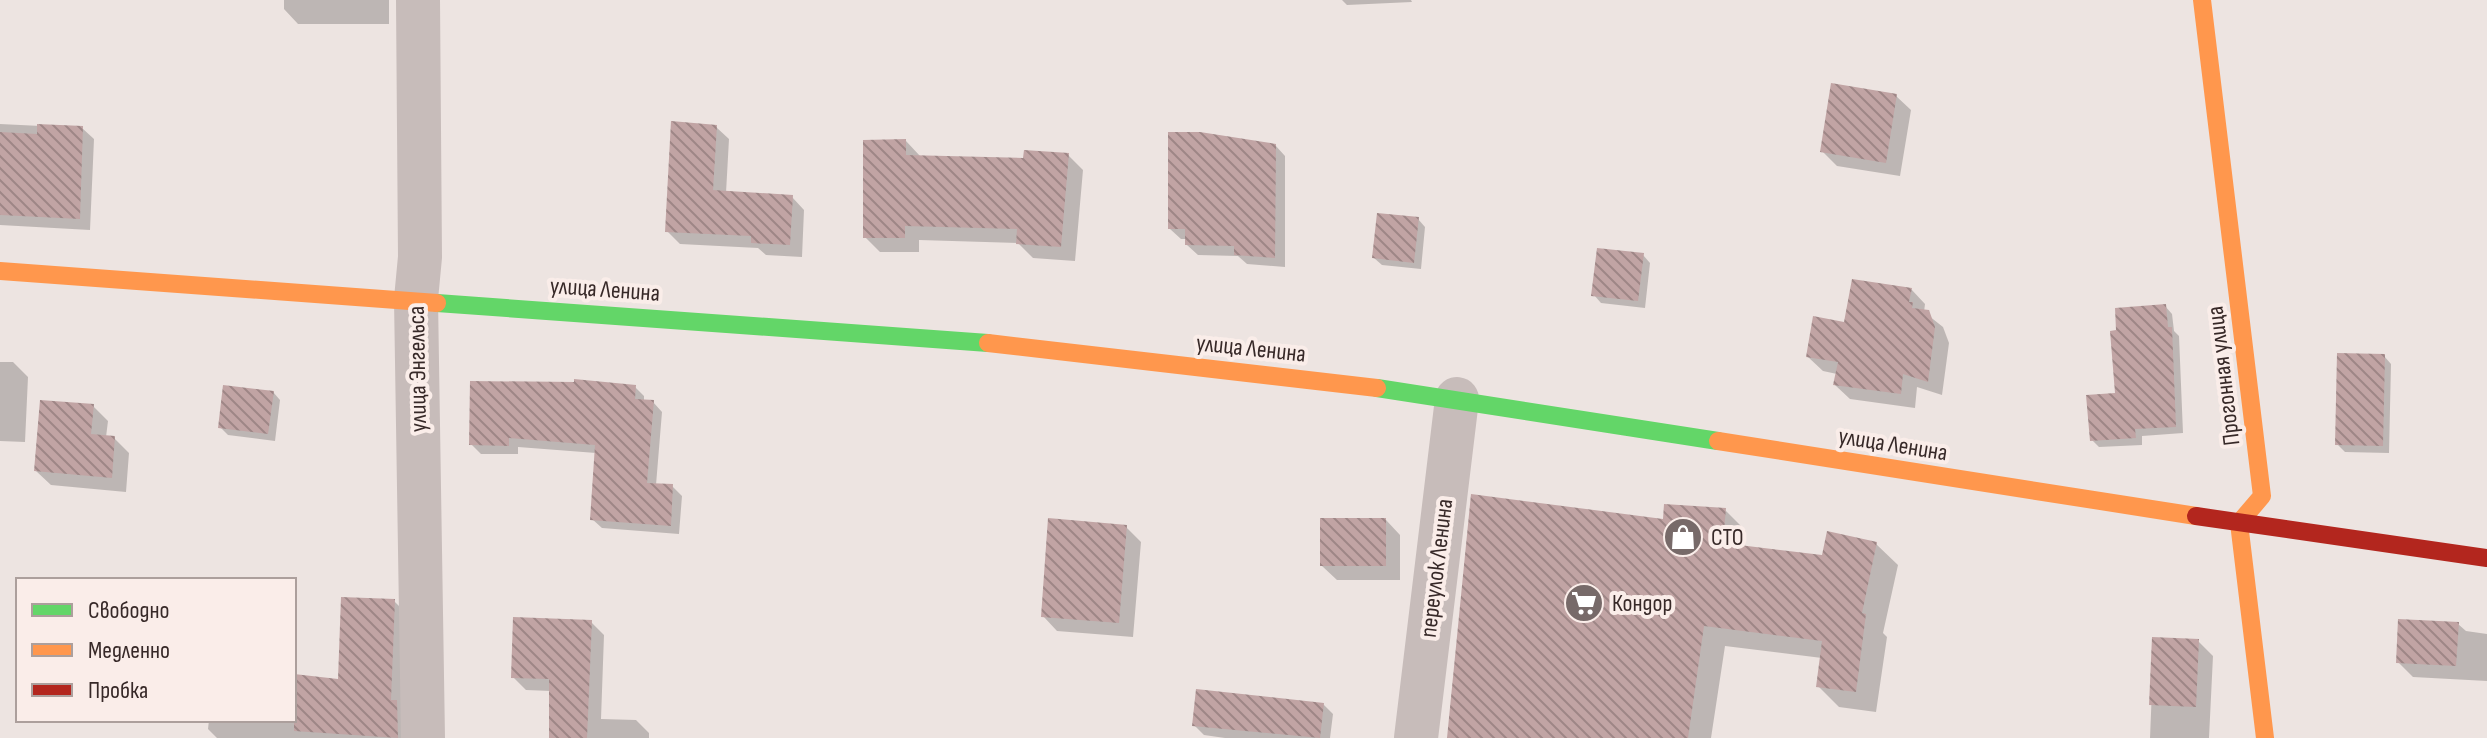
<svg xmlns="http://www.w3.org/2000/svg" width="2487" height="738" viewBox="0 0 2487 738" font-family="'Sofia Sans Condensed',sans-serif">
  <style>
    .shadow { fill: #0003 }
    .building { fill: url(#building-back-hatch) }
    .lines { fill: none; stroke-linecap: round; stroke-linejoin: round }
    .street { stroke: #c7bcba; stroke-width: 44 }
    .fast { stroke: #63d668; stroke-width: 18 }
    .slow { stroke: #ff974d; stroke-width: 18 }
    .jam { stroke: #b3261e; stroke-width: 18 }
    .labels { text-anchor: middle; stroke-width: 8; stroke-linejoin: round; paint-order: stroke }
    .street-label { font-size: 24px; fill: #372928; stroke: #faede9 }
    .poi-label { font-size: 24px; fill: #372928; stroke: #faede9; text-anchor: start }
  </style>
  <defs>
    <pattern id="building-back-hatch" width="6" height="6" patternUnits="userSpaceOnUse" patternTransform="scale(2)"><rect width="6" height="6" fill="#c1a4a4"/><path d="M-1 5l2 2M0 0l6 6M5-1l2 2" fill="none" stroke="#9e8686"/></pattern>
  </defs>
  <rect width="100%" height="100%" fill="#ede4e1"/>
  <!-- shadow -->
  <path class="shadow" d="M 284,0 L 389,0 L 389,24 L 298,24 L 284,9 Z
    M 1342,0 L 1411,0 L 1412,2 L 1347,5 Z
    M 1896,96 L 1911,110 L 1900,176 L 1837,166 L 1822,151 Z
    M 0,124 L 82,128 L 94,139 L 90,230 L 0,225 Z
    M 716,127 L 729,139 L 726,193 L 792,197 L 804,210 L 802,257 L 766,255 L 758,248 L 680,244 L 667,231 Z
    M 906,141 L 920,156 L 1025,160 L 1068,155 L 1083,170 L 1075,261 L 1033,258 L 1018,243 L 919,240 L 919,252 L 880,252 L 865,237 Z
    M 1275,145 L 1285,156 L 1285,267 L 1247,264 L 1238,256 L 1198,255 L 1187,245 L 1187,239 L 1181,239 L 1170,229 Z
    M 1418,219 L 1425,227 L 1421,269 L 1382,265 L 1374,258 Z
    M 1643,255 L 1650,263 L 1645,308 L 1601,303 L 1594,295 Z
    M 1911,289 L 1925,304 L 1924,312 L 1943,327 L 1949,343 L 1942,395 L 1917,387 L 1915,408 L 1850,399 L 1835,385 L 1837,374 L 1823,371 L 1808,357 L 1846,324 Z
    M 2165,306 L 2172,314 L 2174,331 L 2179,336 L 2183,433 L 2142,436 L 2142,445 L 2099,447 L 2092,440 L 2117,395 L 2118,332 Z
    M 2384,356 L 2391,364 L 2389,453 L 2345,452 L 2337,444 Z
    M 0,362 L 13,362 L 28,377 L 25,442 L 0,441 Z
    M 635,387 L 644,396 L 644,401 L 653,402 L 662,412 L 656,485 L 672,486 L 682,496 L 679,534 L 602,528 L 592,519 L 596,453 L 518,447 L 518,454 L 481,454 L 471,444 Z
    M 273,392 L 280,400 L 275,441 L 228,435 L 220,427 Z
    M 93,406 L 108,421 L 106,437 L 114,438 L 129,453 L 126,492 L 51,485 L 36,471 Z
    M 1725,510 L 1746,531 L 1745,548 L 1823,557 L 1876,544 L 1898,565 L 1883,633 L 1887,637 L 1876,712 L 1839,707 L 1818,686 L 1822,658 L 1725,646 L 1711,738 L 1449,738 L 1665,522 Z
    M 1386,520 L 1400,535 L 1400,580 L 1337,580 L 1322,566 Z
    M 1126,527 L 1141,542 L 1133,637 L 1057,631 L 1043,616 Z
    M 394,601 L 409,616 L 412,738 L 217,738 L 208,729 L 209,720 L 294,720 L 294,676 L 340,682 Z
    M 591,622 L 604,635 L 601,719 L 636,720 L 649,733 L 649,738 L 551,738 L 551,691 L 526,690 L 513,677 Z
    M 2458,624 L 2466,631 L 2487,634 L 2487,681 L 2413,677 L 2398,662 Z
    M 2154,639 L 2198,641 L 2213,656 L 2209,738 L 2150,738 Z
    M 1323,704 L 1333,714 L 1330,738 L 1225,738 L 1204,735 L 1194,725 Z"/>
  <!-- building -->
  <path class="building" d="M 1831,83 L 1897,94 L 1886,163 L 1820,152 Z
    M 671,121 L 717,125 L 713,190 L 793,195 L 790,245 L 751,243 L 751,236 L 665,232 Z
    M 37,124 L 83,126 L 80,219 L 0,215 L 0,132 L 37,134 Z
    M 1168,132 L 1200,132 L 1276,144 L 1275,258 L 1234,255 L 1234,246 L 1185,245 L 1185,229 L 1168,229 Z
    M 906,139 L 906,155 L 1023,158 L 1024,150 L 1069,153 L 1061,247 L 1016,244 L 1017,229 L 905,226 L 905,238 L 863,238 L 863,140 Z
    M 1377,213 L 1419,217 L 1414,263 L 1372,258 Z
    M 1597,248 L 1644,253 L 1638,301 L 1591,296 Z
    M 1852,279 L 1912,288 L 1909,302 L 1913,302 L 1912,308 L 1929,310 L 1935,327 L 1928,382 L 1903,374 L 1901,394 L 1833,385 L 1838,362 L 1806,357 L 1813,316 L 1844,322 Z
    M 2166,304 L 2168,327 L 2172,327 L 2176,427 L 2135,429 L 2136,438 L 2090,441 L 2086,395 L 2115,393 L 2110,331 L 2116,330 L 2115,308 Z
    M 2337,353 L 2385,354 L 2383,446 L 2335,445 Z
    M 574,379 L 636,385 L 635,399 L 654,400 L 647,483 L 673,484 L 671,526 L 590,520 L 595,445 L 509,438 L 509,446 L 469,445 L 470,381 L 574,382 Z
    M 223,385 L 274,391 L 268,434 L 218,428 Z
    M 40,400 L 94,404 L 91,434 L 115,436 L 112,478 L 34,471 Z
    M 1471,494 L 1663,519 L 1664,504 L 1726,508 L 1723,543 L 1822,555 L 1827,531 L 1877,542 L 1862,613 L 1866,614 L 1856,692 L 1816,687 L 1822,641 L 1704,626 L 1688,738 L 1447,738 Z
    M 1048,518 L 1127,525 L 1119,623 L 1041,617 Z
    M 1320,518 L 1386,518 L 1386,566 L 1320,566 Z
    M 341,597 L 395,599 L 391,700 L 397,700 L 398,738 L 294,731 L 294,674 L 338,679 Z
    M 513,617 L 592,620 L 587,738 L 549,738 L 549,679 L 511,678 Z
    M 2398,619 L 2459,622 L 2456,666 L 2396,663 Z
    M 2152,637 L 2199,639 L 2196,707 L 2149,705 Z
    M 1196,689 L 1324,703 L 1320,738 L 1192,726 Z"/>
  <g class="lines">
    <!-- street -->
    <path class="street" d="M 418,0 L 420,257 L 416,299 L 423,738
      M 1416,738 L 1457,399"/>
    <!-- fast -->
    <path class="fast" d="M 437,303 L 988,343
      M 1377,388 L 1718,441"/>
    <!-- slow -->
    <path class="slow" d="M 2202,0 L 2262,496 L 2239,523 L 2265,738
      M 0,271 L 437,303
      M 988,343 L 1377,388
      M 1718,441 L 2196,516"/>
    <!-- jam -->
    <path class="jam" d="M 2196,516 L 2487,558"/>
  </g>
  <!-- icons -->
  <defs>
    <g id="shop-disc" transform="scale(2)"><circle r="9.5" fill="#776a69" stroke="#faede9"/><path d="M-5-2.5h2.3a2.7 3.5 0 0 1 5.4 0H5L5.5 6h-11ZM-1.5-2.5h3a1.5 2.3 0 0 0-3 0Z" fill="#fff"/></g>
    <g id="supermarket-disc" transform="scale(2)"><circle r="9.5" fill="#776a69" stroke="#faede9"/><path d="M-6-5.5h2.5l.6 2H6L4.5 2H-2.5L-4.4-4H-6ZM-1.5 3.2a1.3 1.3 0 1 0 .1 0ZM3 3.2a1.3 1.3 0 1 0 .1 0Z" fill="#fff"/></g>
  </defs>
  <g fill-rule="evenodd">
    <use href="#shop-disc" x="1683" y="537"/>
    <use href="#supermarket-disc" x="1584" y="603"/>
  </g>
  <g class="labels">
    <!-- street labels -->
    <g class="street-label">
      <text transform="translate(605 289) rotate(4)" y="8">улица Ленина</text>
      <text transform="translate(1251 348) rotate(6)" y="8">улица Ленина</text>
      <text transform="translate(417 369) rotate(-91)" y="8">улица Энгельса</text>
      <text transform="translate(2223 376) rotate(-97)" y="8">Прогонная улица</text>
      <text transform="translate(1893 444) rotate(9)" y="8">улица Ленина</text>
      <text transform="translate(1436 568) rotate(-83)" y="8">переулок Ленина</text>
    </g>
    <!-- poi labels -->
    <g class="poi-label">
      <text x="1711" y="545">СТО</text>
      <text x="1612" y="611">Кондор</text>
    </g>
  </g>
  <!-- legend -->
  <rect x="16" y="578" width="280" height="144" fill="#faede9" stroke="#ac9f9c" stroke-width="2"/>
  <rect x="32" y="604" width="40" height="12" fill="#63d668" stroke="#ac9f9c" stroke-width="2"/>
  <text x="88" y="618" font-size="24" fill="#372928">Свободно</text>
  <rect x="32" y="644" width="40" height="12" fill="#ff974d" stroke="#ac9f9c" stroke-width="2"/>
  <text x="88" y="658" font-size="24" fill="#372928">Медленно</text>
  <rect x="32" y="684" width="40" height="12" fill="#b3261e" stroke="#ac9f9c" stroke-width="2"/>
  <text x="88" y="698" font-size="24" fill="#372928">Пробка</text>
</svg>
